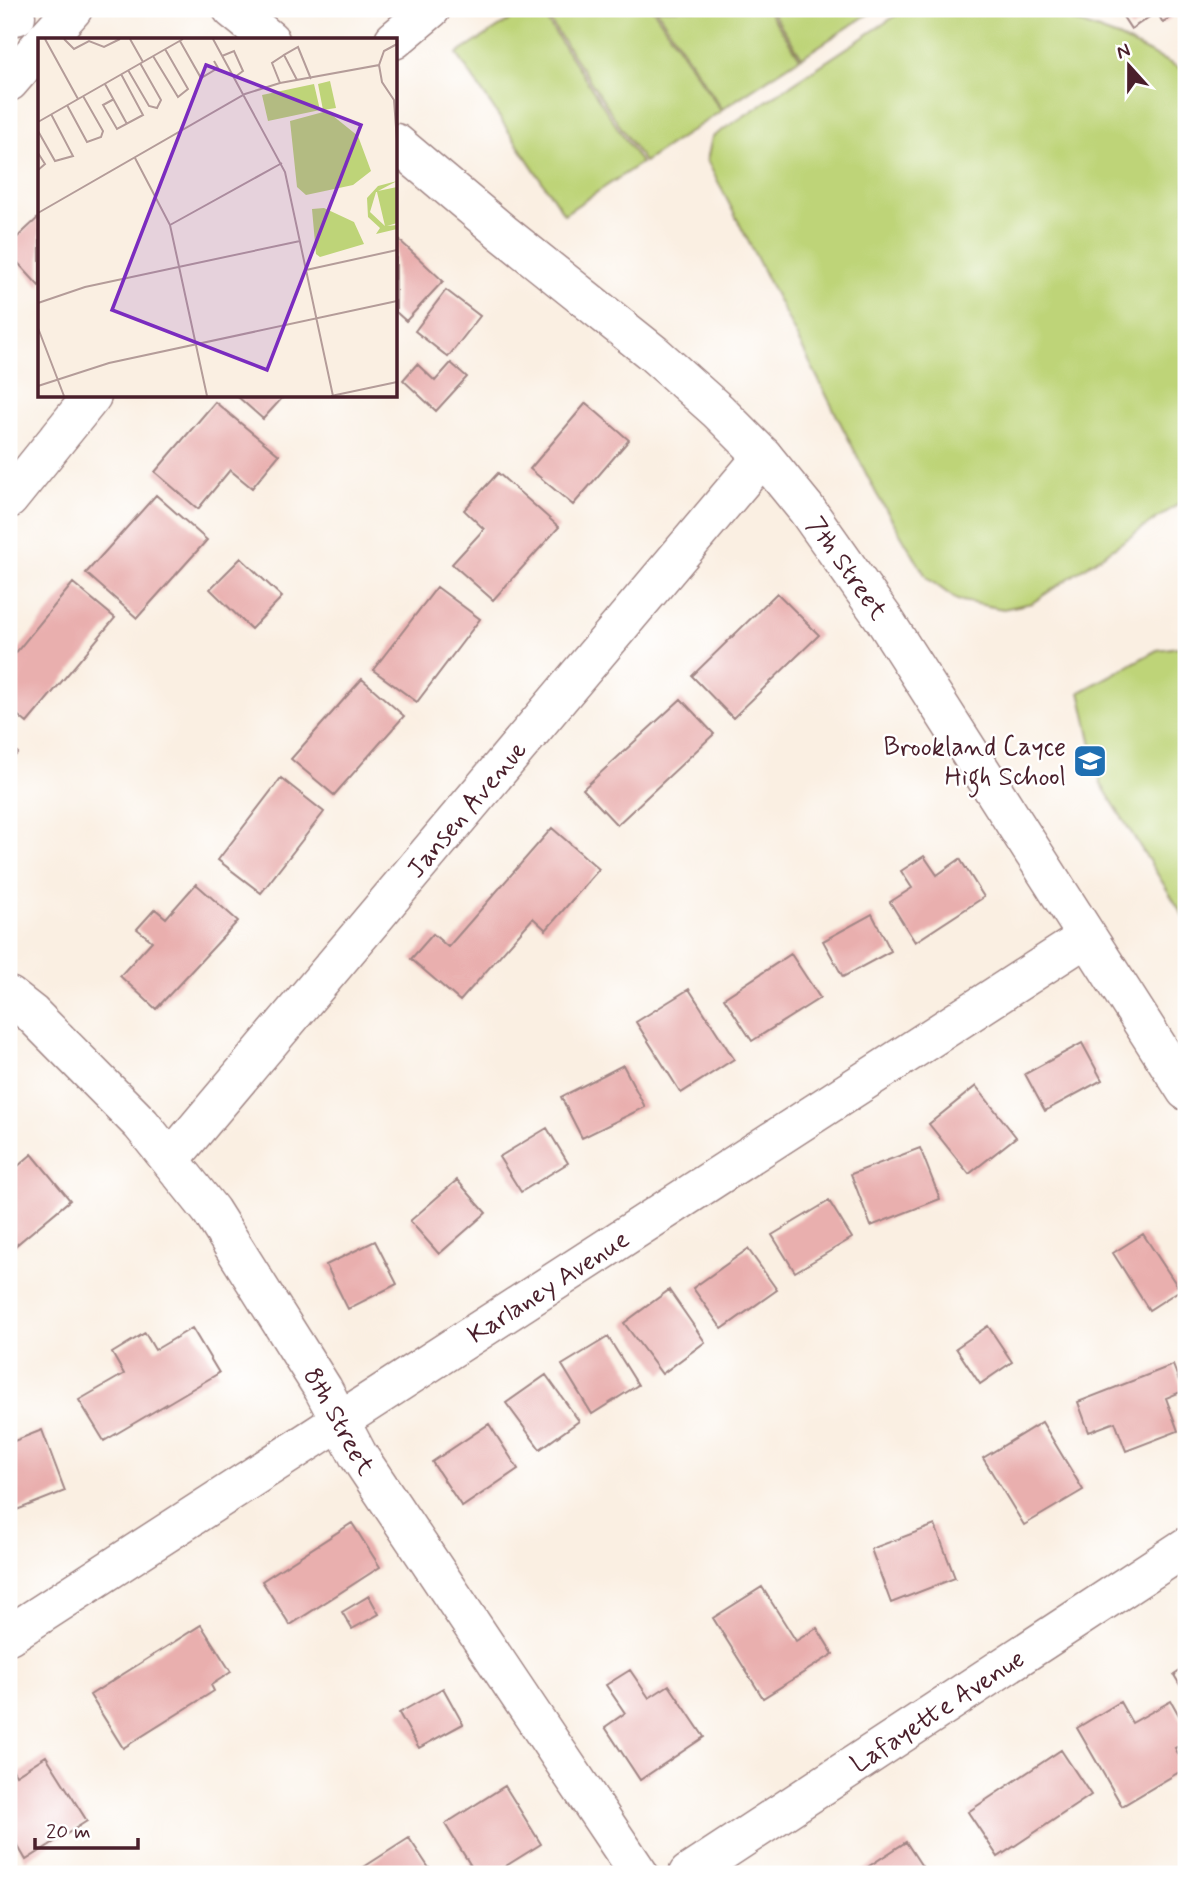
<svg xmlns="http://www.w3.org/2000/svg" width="1195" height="1883" viewBox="0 0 1195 1883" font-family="Mynerve,sans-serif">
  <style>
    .green { fill: #bed478; stroke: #847a52; stroke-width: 2 }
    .building { fill: #e9afae }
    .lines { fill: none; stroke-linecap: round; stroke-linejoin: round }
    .minor-casing { stroke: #a28786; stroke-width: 41 }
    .minor { stroke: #fff; stroke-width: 38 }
    .labels { text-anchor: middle; stroke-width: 5; stroke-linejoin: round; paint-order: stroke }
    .street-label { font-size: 26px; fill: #4a1f2b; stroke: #fff }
    .poi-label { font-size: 26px; fill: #4a1f2b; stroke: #fff; text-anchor: end }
    .inset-road { fill: none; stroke: #b49c99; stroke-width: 2 }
    .view { fill: #7b2cbf; fill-opacity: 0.15; stroke: #7b2cbf; stroke-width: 3.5 }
    .inset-edge { fill: none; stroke: #4a1f2b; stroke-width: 3.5 }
  </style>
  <rect width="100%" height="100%" fill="#fff"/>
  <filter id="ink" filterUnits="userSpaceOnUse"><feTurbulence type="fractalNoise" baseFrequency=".0143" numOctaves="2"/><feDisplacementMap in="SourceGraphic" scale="14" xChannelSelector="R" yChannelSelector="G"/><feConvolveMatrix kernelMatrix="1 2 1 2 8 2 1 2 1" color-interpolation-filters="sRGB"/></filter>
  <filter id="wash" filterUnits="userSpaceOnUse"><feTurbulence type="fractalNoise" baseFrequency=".00686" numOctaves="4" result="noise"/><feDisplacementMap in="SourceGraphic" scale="28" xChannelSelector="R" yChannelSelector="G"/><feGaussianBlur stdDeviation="1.57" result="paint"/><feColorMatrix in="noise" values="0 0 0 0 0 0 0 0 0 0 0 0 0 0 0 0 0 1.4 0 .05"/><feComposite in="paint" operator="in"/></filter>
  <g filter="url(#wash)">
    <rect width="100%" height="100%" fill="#faefe2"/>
    <!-- green -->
    <path class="green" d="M 527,9 L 539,9 L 641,163 L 564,214 L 457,54 Z
      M 542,9 L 653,9 L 721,111 L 644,162 Z
      M 656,9 L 767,9 L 800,58 L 722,109 Z
      M 770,9 L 876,9 L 802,57 Z
      M 906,9 L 1041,9 L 1118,37 L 1186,71 L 1186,499 L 1032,603 L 1003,609 L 957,600 L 927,578 L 876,493 L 707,160 L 712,137 Z
      M 1186,646 L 1186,920 L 1101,784 L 1080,692 L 1157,650 Z"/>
    <g id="blocks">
      <!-- building -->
      <path class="building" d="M 1118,9 L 1186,9 L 1186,24 L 1179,12 L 1163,23 L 1157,12 L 1131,29 Z
        M 40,216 L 40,285 L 39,286 L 9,253 L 9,245 Z
        M 396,237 L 443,281 L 406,321 L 396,312 Z
        M 446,290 L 480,316 L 448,357 L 415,331 Z
        M 451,363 L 467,377 L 436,411 L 403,380 L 417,364 L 435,381 Z
        M 237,396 L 284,396 L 263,419 Z
        M 215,402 L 279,455 L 252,488 L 230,470 L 198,509 L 155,472 Z
        M 586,403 L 629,440 L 573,505 L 530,469 Z
        M 498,473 L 559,527 L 493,600 L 452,564 L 484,529 L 464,510 Z
        M 156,495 L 207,540 L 137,618 L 86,573 Z
        M 241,558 L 282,597 L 251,629 L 210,589 Z
        M 73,583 L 115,618 L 27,723 L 9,708 L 9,661 Z
        M 437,587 L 480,619 L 417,702 L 373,670 Z
        M 777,593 L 819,635 L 733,718 L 692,676 Z
        M 362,679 L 404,716 L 334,795 L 291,759 Z
        M 681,699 L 714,734 L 617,825 L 583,789 Z
        M 9,744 L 18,753 L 9,762 Z
        M 281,778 L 324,812 L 261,893 L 218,860 Z
        M 552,828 L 599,869 L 546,930 L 533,918 L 460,1001 L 411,959 L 433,934 L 448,947 Z
        M 924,856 L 937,875 L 960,859 L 984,897 L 915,942 L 890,902 L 912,888 L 901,871 Z
        M 196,884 L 238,921 L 156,1009 L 120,976 L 152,941 L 137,929 L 155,909 L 166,918 Z
        M 872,914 L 891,951 L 843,977 L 823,941 Z
        M 791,954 L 820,998 L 752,1041 L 724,998 Z
        M 689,989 L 734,1059 L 681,1093 L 636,1022 Z
        M 1082,1043 L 1102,1080 L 1045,1111 L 1025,1074 Z
        M 623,1065 L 645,1107 L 582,1138 L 561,1097 Z
        M 976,1086 L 1016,1137 L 969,1174 L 929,1124 Z
        M 547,1128 L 568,1163 L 521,1192 L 499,1157 Z
        M 920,1148 L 940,1199 L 871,1226 L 851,1174 Z
        M 32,1154 L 70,1200 L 9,1251 L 9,1174 Z
        M 457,1180 L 486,1213 L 439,1254 L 410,1221 Z
        M 829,1201 L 852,1238 L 795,1272 L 772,1235 Z
        M 1143,1234 L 1180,1290 L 1149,1310 L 1113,1253 Z
        M 375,1241 L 397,1284 L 348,1309 L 326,1265 Z
        M 748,1249 L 777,1290 L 722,1329 L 693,1288 Z
        M 669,1290 L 705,1342 L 662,1374 L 624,1323 Z
        M 988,1326 L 1012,1362 L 980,1384 L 956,1348 Z
        M 192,1328 L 219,1373 L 104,1441 L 79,1400 L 124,1374 L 112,1353 L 145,1333 L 155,1350 Z
        M 608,1337 L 638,1385 L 592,1414 L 562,1365 Z
        M 1173,1365 L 1183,1391 L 1166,1398 L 1178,1431 L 1126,1451 L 1115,1422 L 1089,1432 L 1078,1402 Z
        M 546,1375 L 579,1421 L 540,1449 L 506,1403 Z
        M 1042,1422 L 1083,1490 L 1024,1525 L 983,1458 Z
        M 489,1424 L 518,1469 L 462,1507 L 432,1462 Z
        M 42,1430 L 65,1491 L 9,1513 L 9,1443 Z
        M 352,1523 L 380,1567 L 290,1625 L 262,1581 Z
        M 935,1525 L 955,1578 L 891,1603 L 871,1549 Z
        M 762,1587 L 796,1641 L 817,1628 L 833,1654 L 763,1698 L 713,1618 Z
        M 369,1596 L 379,1614 L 352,1629 L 342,1612 Z
        M 201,1625 L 231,1672 L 211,1685 L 214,1691 L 123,1748 L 90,1695 Z
        M 1186,1667 L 1186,1695 L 1174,1675 Z
        M 630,1670 L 649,1698 L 669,1685 L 704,1737 L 640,1780 L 605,1727 L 625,1713 L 606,1685 Z
        M 443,1688 L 463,1724 L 419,1748 L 399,1713 Z
        M 1171,1701 L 1186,1728 L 1186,1742 L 1175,1748 L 1186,1768 L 1122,1806 L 1077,1728 L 1120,1702 L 1132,1723 Z
        M 1061,1750 L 1091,1795 L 998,1857 L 968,1812 Z
        M 46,1756 L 87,1821 L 26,1860 L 9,1831 L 9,1764 L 16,1775 Z
        M 505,1786 L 541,1844 L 493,1874 L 476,1874 L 445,1824 Z
        M 409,1838 L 433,1874 L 353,1874 Z
        M 906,1842 L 927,1874 L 857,1874 Z"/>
    </g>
  </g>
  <g filter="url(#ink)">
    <use href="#blocks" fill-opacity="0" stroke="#a28786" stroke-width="2"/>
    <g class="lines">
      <!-- minor casing -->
      <g class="minor-casing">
        <g id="minor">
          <path d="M 232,9 L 270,40"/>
          <path d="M 9,16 L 16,16"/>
          <path d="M 45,40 L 73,9"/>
          <path d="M 394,40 L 431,9"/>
          <path d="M 9,82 L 40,46"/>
          <path id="s1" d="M 396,143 L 503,233 L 653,353 L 718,411 L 763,456 L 807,510 L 884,619 L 1186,1091"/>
          <path d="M 9,499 L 92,396"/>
          <path id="s2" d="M 9,996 L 32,1014 L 141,1124 L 211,1211 L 323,1389 L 358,1455 L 639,1874"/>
          <path id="s3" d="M 171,1159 L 763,456"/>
          <path id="s4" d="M 9,1635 L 1087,937"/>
          <path id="s5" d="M 688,1874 L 1186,1547"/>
        </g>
      </g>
      <!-- minor -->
      <use href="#minor" class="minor"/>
    </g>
  </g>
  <!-- icons -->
  <defs>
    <g id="school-square" transform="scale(1.75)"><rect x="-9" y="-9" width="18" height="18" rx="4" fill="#1f6fb2" stroke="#fff"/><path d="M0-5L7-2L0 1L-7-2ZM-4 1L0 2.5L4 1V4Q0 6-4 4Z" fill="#fff"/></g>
  </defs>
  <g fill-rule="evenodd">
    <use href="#school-square" x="1090" y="761"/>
  </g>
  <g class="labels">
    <!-- street labels -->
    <g class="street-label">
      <text dy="9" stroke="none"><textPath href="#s1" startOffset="623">7th Street</textPath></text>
      <text dy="9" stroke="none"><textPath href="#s3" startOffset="458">Jansen Avenue</textPath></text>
      <text dy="9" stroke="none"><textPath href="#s4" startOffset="642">Karlaney Avenue</textPath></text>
      <text dy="9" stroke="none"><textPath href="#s2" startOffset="542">8th Street</textPath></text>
      <text dy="9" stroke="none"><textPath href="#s5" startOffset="298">Lafayette Avenue</textPath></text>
    </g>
    <!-- poi labels -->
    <g class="poi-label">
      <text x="1066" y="755">Brookland Cayce<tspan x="1066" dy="30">High School</tspan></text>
    </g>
  </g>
  <!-- overview -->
  <g transform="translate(38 38)">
    <rect width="359" height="359" fill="#faefe2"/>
    <path d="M 292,43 L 298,70 L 285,72 L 280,46 ZM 276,46 L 282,72 L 230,83 L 224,57 ZM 289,73 L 320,98 L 333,133 L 315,147 L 268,157 L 259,149 L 252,83 ZM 359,143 L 340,153 L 359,149 L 359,185 L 349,188 L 359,187 L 359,191 L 338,196 L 342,190 L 330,179 L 329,160 L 340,148 ZM 338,154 L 339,154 L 347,188 L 332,174 ZM 286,170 L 316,184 L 326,206 L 282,219 L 278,216 L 274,171 Z" fill="#bed478" fill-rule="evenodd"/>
    <path class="inset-road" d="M 7,1 L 40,61M 26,1 L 36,11 L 51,3 L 66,9 L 82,1M 92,1 L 105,24M 175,1 L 247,134 L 295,358M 142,3 L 163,40 L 180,30 L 176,23M 115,18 L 140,59 L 150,51 L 127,11M 184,18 L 196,13 L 205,33 L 197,39M 341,27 L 344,44 L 356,62 L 359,103M 90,32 L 111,68 L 119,70 L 123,62 L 102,25M 259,42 L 246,17 L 260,9 L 273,41M 242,45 L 234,25 L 246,17M 67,46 L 89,86M 76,61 L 65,67 L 79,91 L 105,77 L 83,36M 29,67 L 49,104 L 63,99 L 65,93 L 45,58M 0,84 L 145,1M 0,93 L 17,123 L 35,118 L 13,76M 0,115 L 7,126 L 0,132M 97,120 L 132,187 L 169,358M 0,175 L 207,56 L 242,45 L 341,27 L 346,13 L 359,6M 132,187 L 244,125M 268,232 L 359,212M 0,265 L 47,249 L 262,203M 0,290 L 26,358M 0,348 L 71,325 L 359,263M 293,358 L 359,344"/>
    <path class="view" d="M 168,27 L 323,87 L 229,332 L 74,272 Z"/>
    <rect width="359" height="359" class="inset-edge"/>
  </g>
  <!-- margin -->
  <rect width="1195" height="1883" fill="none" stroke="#fff" stroke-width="35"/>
  <!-- north arrow -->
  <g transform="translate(1129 66) rotate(339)" stroke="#ffffff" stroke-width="5" paint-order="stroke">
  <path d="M0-5L12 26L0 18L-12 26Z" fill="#4a1f2b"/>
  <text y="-10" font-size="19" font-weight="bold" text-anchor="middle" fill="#4a1f2b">N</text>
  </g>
  <!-- scale -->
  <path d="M35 1838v10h103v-10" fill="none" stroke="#4a1f2b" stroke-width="3.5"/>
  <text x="46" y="1838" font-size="21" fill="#4a1f2b" stroke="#ffffff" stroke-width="5" paint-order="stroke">20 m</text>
</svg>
